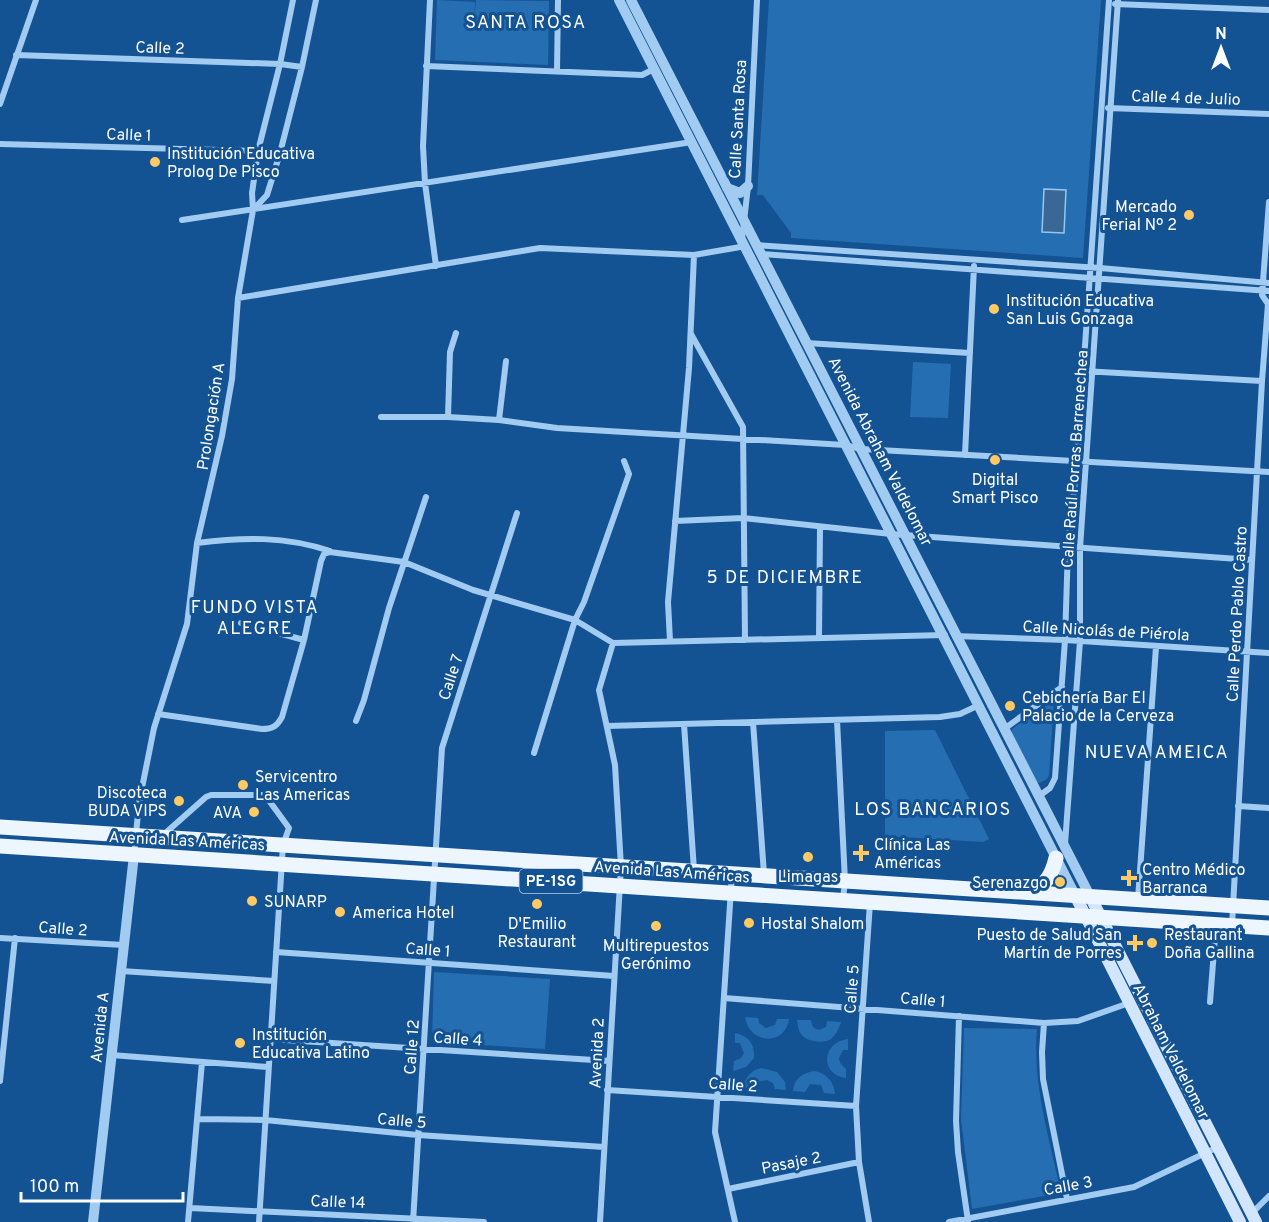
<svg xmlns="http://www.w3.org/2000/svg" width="1269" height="1222" viewBox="0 0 1269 1222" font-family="Overpass,sans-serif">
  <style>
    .green { fill: #266eb2 }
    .water { fill: #3a6896; stroke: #94c7f5; stroke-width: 1.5 }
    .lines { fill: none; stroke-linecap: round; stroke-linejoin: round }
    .minor { stroke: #a2cbf2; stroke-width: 6 }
    .tertiary { stroke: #a2cbf2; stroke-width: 10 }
    .secondary { stroke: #d1e6fc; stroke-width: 12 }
    .primary { stroke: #edf5ff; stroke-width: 15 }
    .poi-dot { fill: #ffc963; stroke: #145393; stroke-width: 2 }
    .labels { text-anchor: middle; stroke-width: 6; stroke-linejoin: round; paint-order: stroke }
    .shield { fill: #145393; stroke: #b8cbdf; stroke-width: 1.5 }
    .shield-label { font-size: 15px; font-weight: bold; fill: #fff }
    .street-label { font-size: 16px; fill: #fff; stroke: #145393 }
    .poi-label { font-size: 16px; fill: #fff; stroke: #145393; text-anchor: start }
    .neighbourhood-label { font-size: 18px; letter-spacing: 1.5px; fill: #fff; stroke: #145393 }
  </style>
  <rect width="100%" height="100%" fill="#145393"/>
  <!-- green -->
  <path class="green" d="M 437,0 L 475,2 L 474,21 L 476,0 L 549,1 L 548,65 L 435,60 Z
    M 769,0 L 1101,0 L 1083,258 L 791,238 L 791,233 L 763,195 L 757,195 Z
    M 913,362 L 951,364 L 948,418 L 910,417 Z
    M 1054,699 L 1049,775 L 1047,779 L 1039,783 L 1035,781 L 1011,735 L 1012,729 Z
    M 935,730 L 989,839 L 983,842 L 885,836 L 885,731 Z
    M 434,972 L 550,979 L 545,1049 L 432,1042 Z
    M 745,1017 L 758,1018 L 759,1023 L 766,1028 L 775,1025 L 777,1019 L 789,1019 C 785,1047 749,1044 745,1017 Z
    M 797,1020 L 811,1020 C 812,1029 817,1032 826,1027 L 827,1021 L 841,1022 C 839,1028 836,1035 831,1039 C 824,1044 806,1042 801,1034 C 798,1030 798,1024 797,1020 Z
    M 964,1028 L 1037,1029 C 1032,1084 1050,1140 1061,1193 L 972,1209 L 961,1119 Z
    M 735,1033 C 749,1036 755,1044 754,1058 L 746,1067 L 733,1071 L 734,1061 L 741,1058 L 744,1053 L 740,1043 L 735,1043 Z
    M 848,1039 L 848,1050 L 843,1050 L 839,1058 L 840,1063 L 846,1069 L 846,1078 C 819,1074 822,1042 848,1039 Z
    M 761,1068 L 777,1072 L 785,1082 L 786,1090 L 775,1089 L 773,1083 L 767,1080 L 757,1082 L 754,1088 L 743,1088 C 746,1077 750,1071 761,1068 Z
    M 814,1071 C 826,1073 834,1081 835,1094 L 824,1093 L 821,1085 L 810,1084 L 805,1092 L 793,1091 C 794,1079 802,1073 814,1071 Z"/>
  <!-- water -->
  <path class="water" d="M 1044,189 L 1066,190 L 1064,233 L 1042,232 Z"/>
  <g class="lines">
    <!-- minor -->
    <path class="minor" d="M 430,0 L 423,146 L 425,183 L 436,266
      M 1115,4 L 1269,10
      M 16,55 L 280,64 L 302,67
      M 426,66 L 642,75 L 654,69
      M 557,71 L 558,0
      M 0,104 L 36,0
      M 1108,108 L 1269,114
      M 0,144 L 258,151
      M 1269,202 L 1262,295 L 1268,304 L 1269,302
      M 253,210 L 267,195 L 280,153 L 302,67 L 316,0
      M 182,220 L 692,142
      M 742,239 L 748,186 L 757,0
      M 756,245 L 1100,268 L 1269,283
      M 761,254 L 1269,291
      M 238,298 L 540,248 L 694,255 L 746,246
      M 691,334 L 743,427 L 745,640
      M 806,343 L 970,353
      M 1083,371 L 1262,381
      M 381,417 L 448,417 L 499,420 L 557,428 L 845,445 L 861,449 L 1269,472
      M 448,417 L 450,352 L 456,333
      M 499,420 L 506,361
      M 965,455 L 974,266
      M 675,521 L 743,518 L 891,534 L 1252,560
      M 197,543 C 243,537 285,536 330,551
      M 241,623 L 304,640
      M 955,636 L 1065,640 L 1269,653
      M 819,638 L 820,527
      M 670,641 L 668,602 L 689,368 L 694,255
      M 158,714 L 262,729 C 273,729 277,726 282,717 L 304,640 L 321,561 L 324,554 L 330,552 L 404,562 L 473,590 L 575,620 L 613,643 L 945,635
      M 837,720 L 845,881 L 843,899
      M 356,721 L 364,700 L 389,608 L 426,497
      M 753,722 L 764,874
      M 684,724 L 694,870
      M 607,726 L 940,717 L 960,714 L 979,705
      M 1004,729 L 1062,687
      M 534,753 L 575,620 L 584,602 L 629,474 L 624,461
      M 1039,796 L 1050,788 L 1055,778 L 1065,640 L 1068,547 L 1077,461 L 1109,0
      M 1238,806 L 1269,808
      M 162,836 L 206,797 L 211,795 L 265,795 L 289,828 L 283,845 L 259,1222
      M 1065,844 L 1080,641 L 1080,548 L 1118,0
      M 134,855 L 139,803 L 154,728 L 187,624 L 197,543 L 222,436 L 232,379 L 238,298 L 253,210 L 252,193 L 258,151 L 280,64 L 293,0
      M 732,874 L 715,1132 L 735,1222
      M 1138,899 L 1156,647
      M 1232,925 L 1262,381 L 1268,304
      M 0,938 L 124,945
      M 276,952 L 614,976
      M 121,971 L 274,981
      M 724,998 L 1044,1023 L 1078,1021 L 1129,1003
      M 1210,1002 L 1216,925
      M 959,1016 L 956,1121 L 958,1152 L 968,1221
      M 1044,1023 L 1042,1052 L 1043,1079 L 1067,1199
      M 270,1039 L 609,1061
      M 111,1055 L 268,1067
      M 0,1081 L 15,938
      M 607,1090 L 856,1106
      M 199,1119 L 265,1120 L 418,1135 L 604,1147
      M 728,1189 L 859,1162
      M 190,1208 L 484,1222
      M 1252,1213 L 1269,1196
      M 188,1222 L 202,1062
      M 413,1222 L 442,748 L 517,513
      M 600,1222 L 621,867 L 615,765 L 599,690 L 613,643
      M 869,1222 L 859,1162 L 856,1106 L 870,903
      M 949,1222 L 1134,1187 L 1218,1147"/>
    <!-- tertiary -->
    <path class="tertiary" d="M 619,0 L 1075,895
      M 631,0 L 1090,896
      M 727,188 L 740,193 L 748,186
      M 93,1222 L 134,855"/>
    <!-- secondary -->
    <path class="secondary" d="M 1075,895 L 1240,1222
      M 1090,896 L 1256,1222"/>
    <!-- primary -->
    <path class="primary" d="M 0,827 L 1269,908
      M 0,846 L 1269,928
      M 1030,892 C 1046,885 1052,875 1056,858"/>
  </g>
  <!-- markers -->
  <g class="poi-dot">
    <circle cx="155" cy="162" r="6"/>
    <circle cx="1189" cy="215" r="6"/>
    <circle cx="994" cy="309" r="6"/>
    <circle cx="995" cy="460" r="6"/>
    <circle cx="1010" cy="706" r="6"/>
    <circle cx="243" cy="785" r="6"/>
    <circle cx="179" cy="801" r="6"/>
    <circle cx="254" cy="812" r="6"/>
    <path d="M858 844h6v6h6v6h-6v6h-6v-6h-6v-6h6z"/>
    <circle cx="808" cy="857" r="6"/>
    <path d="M1126 869h6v6h6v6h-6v6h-6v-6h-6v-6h6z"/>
    <circle cx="1060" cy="882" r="6"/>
    <circle cx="252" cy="901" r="6"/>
    <circle cx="537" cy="904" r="6"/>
    <circle cx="340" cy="912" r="6"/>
    <circle cx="749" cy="923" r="6"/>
    <circle cx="656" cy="926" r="6"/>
    <path d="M1132 934h6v6h6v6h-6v6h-6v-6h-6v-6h6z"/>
    <circle cx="1152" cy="943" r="6"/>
    <circle cx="240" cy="1043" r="6"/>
  </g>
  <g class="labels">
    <!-- shield labels -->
    <rect class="shield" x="519.5" y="869" width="63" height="24" rx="4.5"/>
    <g class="shield-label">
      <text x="551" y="886">PE-1SG</text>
    </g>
    <!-- street labels -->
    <g class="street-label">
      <text transform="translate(160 47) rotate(2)" y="6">Calle 2</text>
      <text transform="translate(1186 97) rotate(2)" y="6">Calle 4 de Julio</text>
      <text transform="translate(737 119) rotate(-87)" y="6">Calle Santa Rosa</text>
      <text transform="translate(129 134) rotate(2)" y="6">Calle 1</text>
      <text transform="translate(210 416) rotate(-81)" y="6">Prolongación A</text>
      <text transform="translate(881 451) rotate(63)" y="6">Avenida Abraham Valdelomar</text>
      <text transform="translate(1074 459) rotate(-86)" y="6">Calle Raúl Porras Barrenechea</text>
      <text transform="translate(1236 614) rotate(-87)" y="6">Calle Perdo Pablo Castro</text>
      <text transform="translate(1106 630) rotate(3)" y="6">Calle Nicolás de Piérola</text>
      <text transform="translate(450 677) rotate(-72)" y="6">Calle 7</text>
      <text transform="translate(187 840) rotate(3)" y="6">Avenida Las Américas</text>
      <text transform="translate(672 871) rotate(4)" y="6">Avenida Las Américas</text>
      <text transform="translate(63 928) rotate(4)" y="6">Calle 2</text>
      <text transform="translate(428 949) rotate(4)" y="6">Calle 1</text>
      <text transform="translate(851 989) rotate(-86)" y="6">Calle 5</text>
      <text transform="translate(923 999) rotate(5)" y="6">Calle 1</text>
      <text transform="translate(99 1027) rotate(-84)" y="6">Avenida A</text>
      <text transform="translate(458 1038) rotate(4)" y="6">Calle 4</text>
      <text transform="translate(411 1047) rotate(-86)" y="6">Calle 12</text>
      <text transform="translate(1172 1051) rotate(63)" y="6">Abraham Valdelomar</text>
      <text transform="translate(596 1053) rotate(-87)" y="6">Avenida 2</text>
      <text transform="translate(733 1084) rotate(4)" y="6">Calle 2</text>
      <text transform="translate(402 1120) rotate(5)" y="6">Calle 5</text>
      <text transform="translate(791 1162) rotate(-11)" y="6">Pasaje 2</text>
      <text transform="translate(1068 1185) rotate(-10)" y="6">Calle 3</text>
      <text transform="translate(338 1201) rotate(2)" y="6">Calle 14</text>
    </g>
    <!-- poi labels -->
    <g class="poi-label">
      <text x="167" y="159">Institución Educativa<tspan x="167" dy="18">Prolog De Pisco</tspan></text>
      <text x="1177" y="212" text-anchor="end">Mercado<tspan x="1177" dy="18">Ferial Nº 2</tspan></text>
      <text x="1006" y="306">Institución Educativa<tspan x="1006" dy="18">San Luis Gonzaga</tspan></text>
      <text x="995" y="485" text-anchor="middle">Digital<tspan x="995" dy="18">Smart Pisco</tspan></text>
      <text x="1022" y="703">Cebichería Bar El<tspan x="1022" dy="18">Palacio de la Cerveza</tspan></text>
      <text x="255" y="782">Servicentro<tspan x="255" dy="18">Las Americas</tspan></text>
      <text x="167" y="798" text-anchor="end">Discoteca<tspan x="167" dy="18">BUDA VIPS</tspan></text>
      <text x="242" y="818" text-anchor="end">AVA</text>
      <text x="874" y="850">Clínica Las<tspan x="874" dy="18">Américas</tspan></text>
      <text x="1142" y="875">Centro Médico<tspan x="1142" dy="18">Barranca</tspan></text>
      <text x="808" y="882" text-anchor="middle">Limagas</text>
      <text x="1048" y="888" text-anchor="end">Serenazgo</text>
      <text x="264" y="907">SUNARP</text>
      <text x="352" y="918">America Hotel</text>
      <text x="537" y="929" text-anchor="middle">D'Emilio<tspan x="537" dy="18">Restaurant</tspan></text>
      <text x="761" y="929">Hostal Shalom</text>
      <text x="1122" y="940" text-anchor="end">Puesto de Salud San<tspan x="1122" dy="18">Martín de Porres</tspan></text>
      <text x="1164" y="940">Restaurant<tspan x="1164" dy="18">Doña Gallina</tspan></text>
      <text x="656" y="951" text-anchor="middle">Multirepuestos<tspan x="656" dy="18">Gerónimo</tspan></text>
      <text x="252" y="1040">Institución<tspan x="252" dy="18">Educativa Latino</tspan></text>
    </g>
    <!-- neighbourhood labels -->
    <g class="neighbourhood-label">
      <text x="526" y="28">SANTA ROSA</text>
      <text x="785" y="583">5 DE DICIEMBRE</text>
      <text x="255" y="613">FUNDO VISTA<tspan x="255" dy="21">ALEGRE</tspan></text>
      <text x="1157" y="758">NUEVA AMEICA</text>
      <text x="933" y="815">LOS BANCARIOS</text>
    </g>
  </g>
  <!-- north arrow -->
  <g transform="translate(1221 48)" stroke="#145393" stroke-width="4.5" paint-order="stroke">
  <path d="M0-4.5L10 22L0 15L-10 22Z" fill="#ffffff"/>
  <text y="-9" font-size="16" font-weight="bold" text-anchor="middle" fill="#ffffff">N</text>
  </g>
  <!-- scale -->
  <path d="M21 1192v9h162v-9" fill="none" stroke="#ffffff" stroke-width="3"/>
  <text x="30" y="1192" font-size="18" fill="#ffffff" stroke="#145393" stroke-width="4.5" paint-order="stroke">100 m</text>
</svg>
